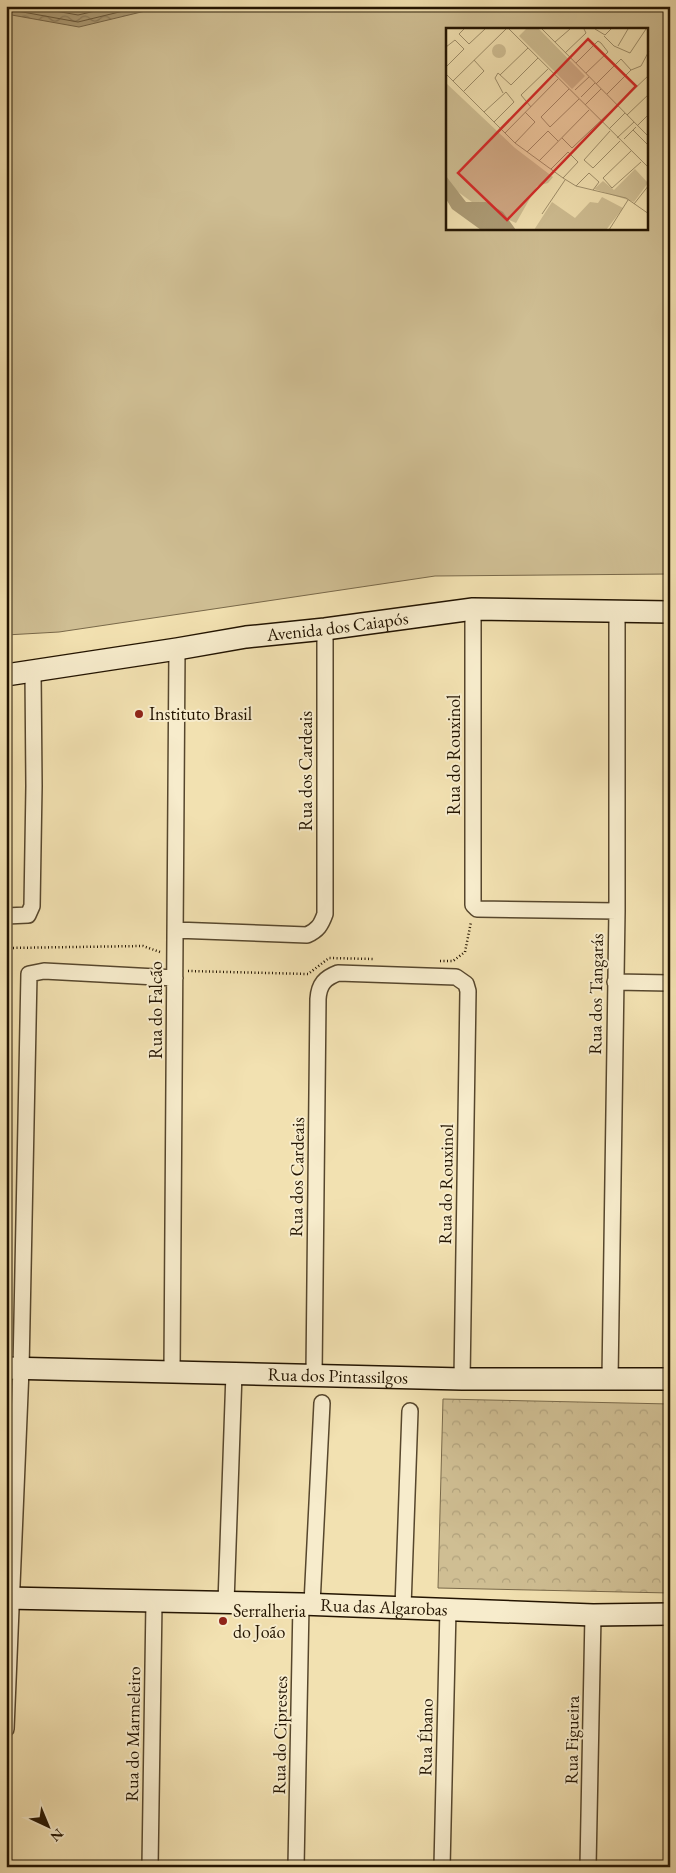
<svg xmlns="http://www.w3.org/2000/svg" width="676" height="1873" viewBox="0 0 676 1873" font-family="'EB Garamond',serif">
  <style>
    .green { fill: #cfbe93; stroke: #79694a; fill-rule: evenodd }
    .forest { fill: url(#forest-crowns); stroke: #79694a }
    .water { fill: url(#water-waves); stroke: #756547 }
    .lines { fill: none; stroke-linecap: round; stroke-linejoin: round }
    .shore { stroke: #68583b; stroke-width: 1 }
    .street-casing { stroke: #57472d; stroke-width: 18 }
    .secondary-casing { stroke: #231401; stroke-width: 24 }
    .path { stroke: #231401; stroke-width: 2.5; stroke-dasharray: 1 2.5; stroke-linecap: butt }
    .street { stroke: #f7eccc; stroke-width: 15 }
    .secondary { stroke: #f7eccc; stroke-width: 21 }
    .poi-dot { fill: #8f2418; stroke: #f7eccc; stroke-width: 2 }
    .labels { text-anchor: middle; stroke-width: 4; stroke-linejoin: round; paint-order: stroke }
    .street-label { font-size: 18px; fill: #231401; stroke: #f7eccc }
    .poi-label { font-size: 18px; fill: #231401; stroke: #f7eccc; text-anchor: start }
    .inset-road { fill: none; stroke: #9f8f6b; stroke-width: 1 }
    .view { fill: #d62828; fill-opacity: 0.15; stroke: #d62828; stroke-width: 2.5 }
    .inset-edge { fill: none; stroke: #231401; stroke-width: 2.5 }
  </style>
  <defs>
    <pattern id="forest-crowns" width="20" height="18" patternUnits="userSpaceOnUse" patternTransform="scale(1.25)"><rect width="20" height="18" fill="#cfbe93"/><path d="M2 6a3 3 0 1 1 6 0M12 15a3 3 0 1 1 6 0" fill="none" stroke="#b1a27d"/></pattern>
    <pattern id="water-waves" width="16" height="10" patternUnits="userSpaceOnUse" patternTransform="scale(1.25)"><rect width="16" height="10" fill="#ac9b75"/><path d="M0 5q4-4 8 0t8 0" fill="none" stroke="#8c7d5e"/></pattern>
  </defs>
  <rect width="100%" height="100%" fill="#f2e1b1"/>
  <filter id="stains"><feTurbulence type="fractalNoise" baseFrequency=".004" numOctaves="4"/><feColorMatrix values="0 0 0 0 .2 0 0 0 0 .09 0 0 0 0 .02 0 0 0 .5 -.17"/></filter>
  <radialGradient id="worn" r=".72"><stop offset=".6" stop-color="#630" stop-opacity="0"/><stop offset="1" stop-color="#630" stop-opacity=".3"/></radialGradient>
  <!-- green -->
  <path class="green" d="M 31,6 L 670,6 L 670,574 L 435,576 L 59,632 L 6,635 L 6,467 L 11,458 L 6,439 L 6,14 ZM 447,29 L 647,29 L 647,229 L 447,229 Z"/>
  <!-- forest -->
  <path class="forest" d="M 443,1399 L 670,1404 L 670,1593 L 438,1588 Z"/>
  <!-- water -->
  <path class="water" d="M 6,6 L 166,6 L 79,27 L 6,14 Z"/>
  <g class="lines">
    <!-- shore -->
    <path class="shore" d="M 27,6 L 78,15 L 117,6
      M 6,9 L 78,22 L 144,6"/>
    <!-- street casing -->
    <g class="street-casing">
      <path id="street" d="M 473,609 L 473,905 L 477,909 L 617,911
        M 6,916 L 28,915 L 32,906 L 34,786 L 33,671
        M 175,930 L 307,935 C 318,930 321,925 325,914 L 325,629
        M 615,982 L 670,983
        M 172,1371 L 177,649
        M 314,1375 L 318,999 C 319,984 325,978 338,973 L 456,977 L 466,984 L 468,991 L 462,1379
        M 610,1379 L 617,911 L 617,611
        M 226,1603 L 234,1373
        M 312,1604 L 322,1403
        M 403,1607 L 410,1411
        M 6,1729 L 21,1369 L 29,974 L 44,971 L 175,978
        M 150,1867 L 154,1602
        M 296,1867 L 301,1604
        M 442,1867 L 448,1609
        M 588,1867 L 593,1615"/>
    </g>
    <!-- secondary casing -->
    <g class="secondary-casing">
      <g id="secondary">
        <path id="s1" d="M 6,675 L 177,649 L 246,637 L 325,629 L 473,609 L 670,612"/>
        <path id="s2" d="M 6,1368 L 462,1379 L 670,1379"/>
        <path id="s3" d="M 6,1598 L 301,1604 L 593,1615 L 670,1614"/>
      </g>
    </g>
    <!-- path -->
    <path class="path" d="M 6,948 L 143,946 L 160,952
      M 440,961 L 453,961 L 465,952 L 471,922
      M 188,971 L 308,974 L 329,958 L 374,959"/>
    <!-- street -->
    <use href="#street" class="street"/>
    <!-- secondary -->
    <use href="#secondary" class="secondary"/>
  </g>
  <!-- markers -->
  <g class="poi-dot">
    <circle cx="139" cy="714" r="5"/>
    <circle cx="223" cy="1621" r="5"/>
  </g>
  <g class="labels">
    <!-- street labels -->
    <g class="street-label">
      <text dy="6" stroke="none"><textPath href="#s1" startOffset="335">Avenida dos Caiapós</textPath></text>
      <text transform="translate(454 755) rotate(-90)" y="6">Rua do Rouxinol</text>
      <text transform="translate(306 771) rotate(-90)" y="6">Rua dos Cardeais</text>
      <text transform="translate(596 994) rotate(-89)" y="6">Rua dos Tangarás</text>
      <text transform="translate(156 1010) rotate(-90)" y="6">Rua do Falcão</text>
      <text transform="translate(297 1177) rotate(-89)" y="6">Rua dos Cardeais</text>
      <text transform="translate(446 1184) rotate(-89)" y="6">Rua do Rouxinol</text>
      <text dy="6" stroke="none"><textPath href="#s2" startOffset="332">Rua dos Pintassilgos</textPath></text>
      <text dy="6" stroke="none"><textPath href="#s3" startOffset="378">Rua das Algarobas</textPath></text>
      <text transform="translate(133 1734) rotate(-89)" y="6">Rua do Marmeleiro</text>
      <text transform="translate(280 1735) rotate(-89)" y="6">Rua do Ciprestes</text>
      <text transform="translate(426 1737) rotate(-89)" y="6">Rua Ébano</text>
      <text transform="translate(572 1740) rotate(-89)" y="6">Rua Figueira</text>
    </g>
    <!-- poi labels -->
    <g class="poi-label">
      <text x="149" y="720">Instituto Brasil</text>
      <text x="233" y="1617">Serralheria<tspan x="233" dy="21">do João</tspan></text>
    </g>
  </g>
  <!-- overview -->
  <g transform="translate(446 28)">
    <rect width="202" height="202" fill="#f2e1b1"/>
    <path d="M46 23a7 7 0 1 1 14 0a7 7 0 1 1-14 0ZM 0,55 L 69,120 L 107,149 L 102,155 L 91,158 L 70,195 L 30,177 L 8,161 L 0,151 ZM 189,141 L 202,155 L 188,174 L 148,161 L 157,153 L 168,162 Z" fill="#cfbe93"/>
    <path d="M 80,1 L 93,1 L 139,48 L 126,61 L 73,8 ZM 156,169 L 177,180 L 160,202 L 88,202 L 106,174 L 129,190 L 144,174 L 152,175 Z" fill="#cfbe93"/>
    <path d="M 0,148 L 20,174 L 40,174 L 57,184 L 70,202 L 35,202 L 6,181 L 0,171 Z" fill="#ac9b75"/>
    <path class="inset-road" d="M 18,1 L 13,6 L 23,16 L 39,1M 63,1 L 203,140M 96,1 L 203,109M 149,1 L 159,7 L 165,1M 158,8 L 168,18 L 184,25 L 200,1M 109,14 L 124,1M 172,18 L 182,1M 0,19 L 9,12 L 18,21 L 0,39M 119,25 L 140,5 L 138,1M 130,35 L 152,13 L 155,15 L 162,24 L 140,45M 195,38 L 203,23M 0,46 L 69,115 L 117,150 L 130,158 L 180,170 L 203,186M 54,47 L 82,20M 7,53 L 60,1M 150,56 L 175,31 L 185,42M 123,61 L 95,89 L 104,99 L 133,71M 129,62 L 143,49M 17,64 L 38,43 L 28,32M 57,65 L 49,50 L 52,45 L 65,57 L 92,30M 161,66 L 185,42 L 195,38M 135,69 L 149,55M 139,77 L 155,61M 85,79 L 75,67 L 102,41M 38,84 L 60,64 L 68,74 L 48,94M 181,87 L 203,66M 191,98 L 203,86M 163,101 L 179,85M 187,102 L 203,118M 164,103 L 138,132 L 147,140 L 174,113M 59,105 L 112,51M 116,110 L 126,120 L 203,47M 171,110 L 188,94M 178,111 L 190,99M 69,115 L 89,94 L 79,84M 185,123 L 157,150 L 166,160 L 195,134M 81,124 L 102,103 L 112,113M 93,133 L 143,82M 105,141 L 122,124 L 132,134 L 117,150M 130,158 L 143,145 L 153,154 L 147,162M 188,176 L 203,157M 96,186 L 119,152M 163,202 L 182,172"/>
    <path class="view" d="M 142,11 L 190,58 L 61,192 L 12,145 Z"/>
    <rect width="202" height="202" class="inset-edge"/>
  </g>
  <!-- margin -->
  <rect width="676" height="1873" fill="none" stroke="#f2e1b1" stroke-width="25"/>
  <rect x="8" y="8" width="661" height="1858" fill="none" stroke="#231401" stroke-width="2.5"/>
  <rect x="12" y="12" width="651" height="1848" fill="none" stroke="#231401"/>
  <!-- north arrow -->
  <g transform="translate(48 1826) rotate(136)" stroke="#f7eccc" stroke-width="4" paint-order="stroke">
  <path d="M0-4L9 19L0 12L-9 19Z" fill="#231401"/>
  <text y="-8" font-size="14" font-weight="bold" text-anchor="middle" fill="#231401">N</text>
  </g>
  <rect width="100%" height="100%" filter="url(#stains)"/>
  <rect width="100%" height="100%" fill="url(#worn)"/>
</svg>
